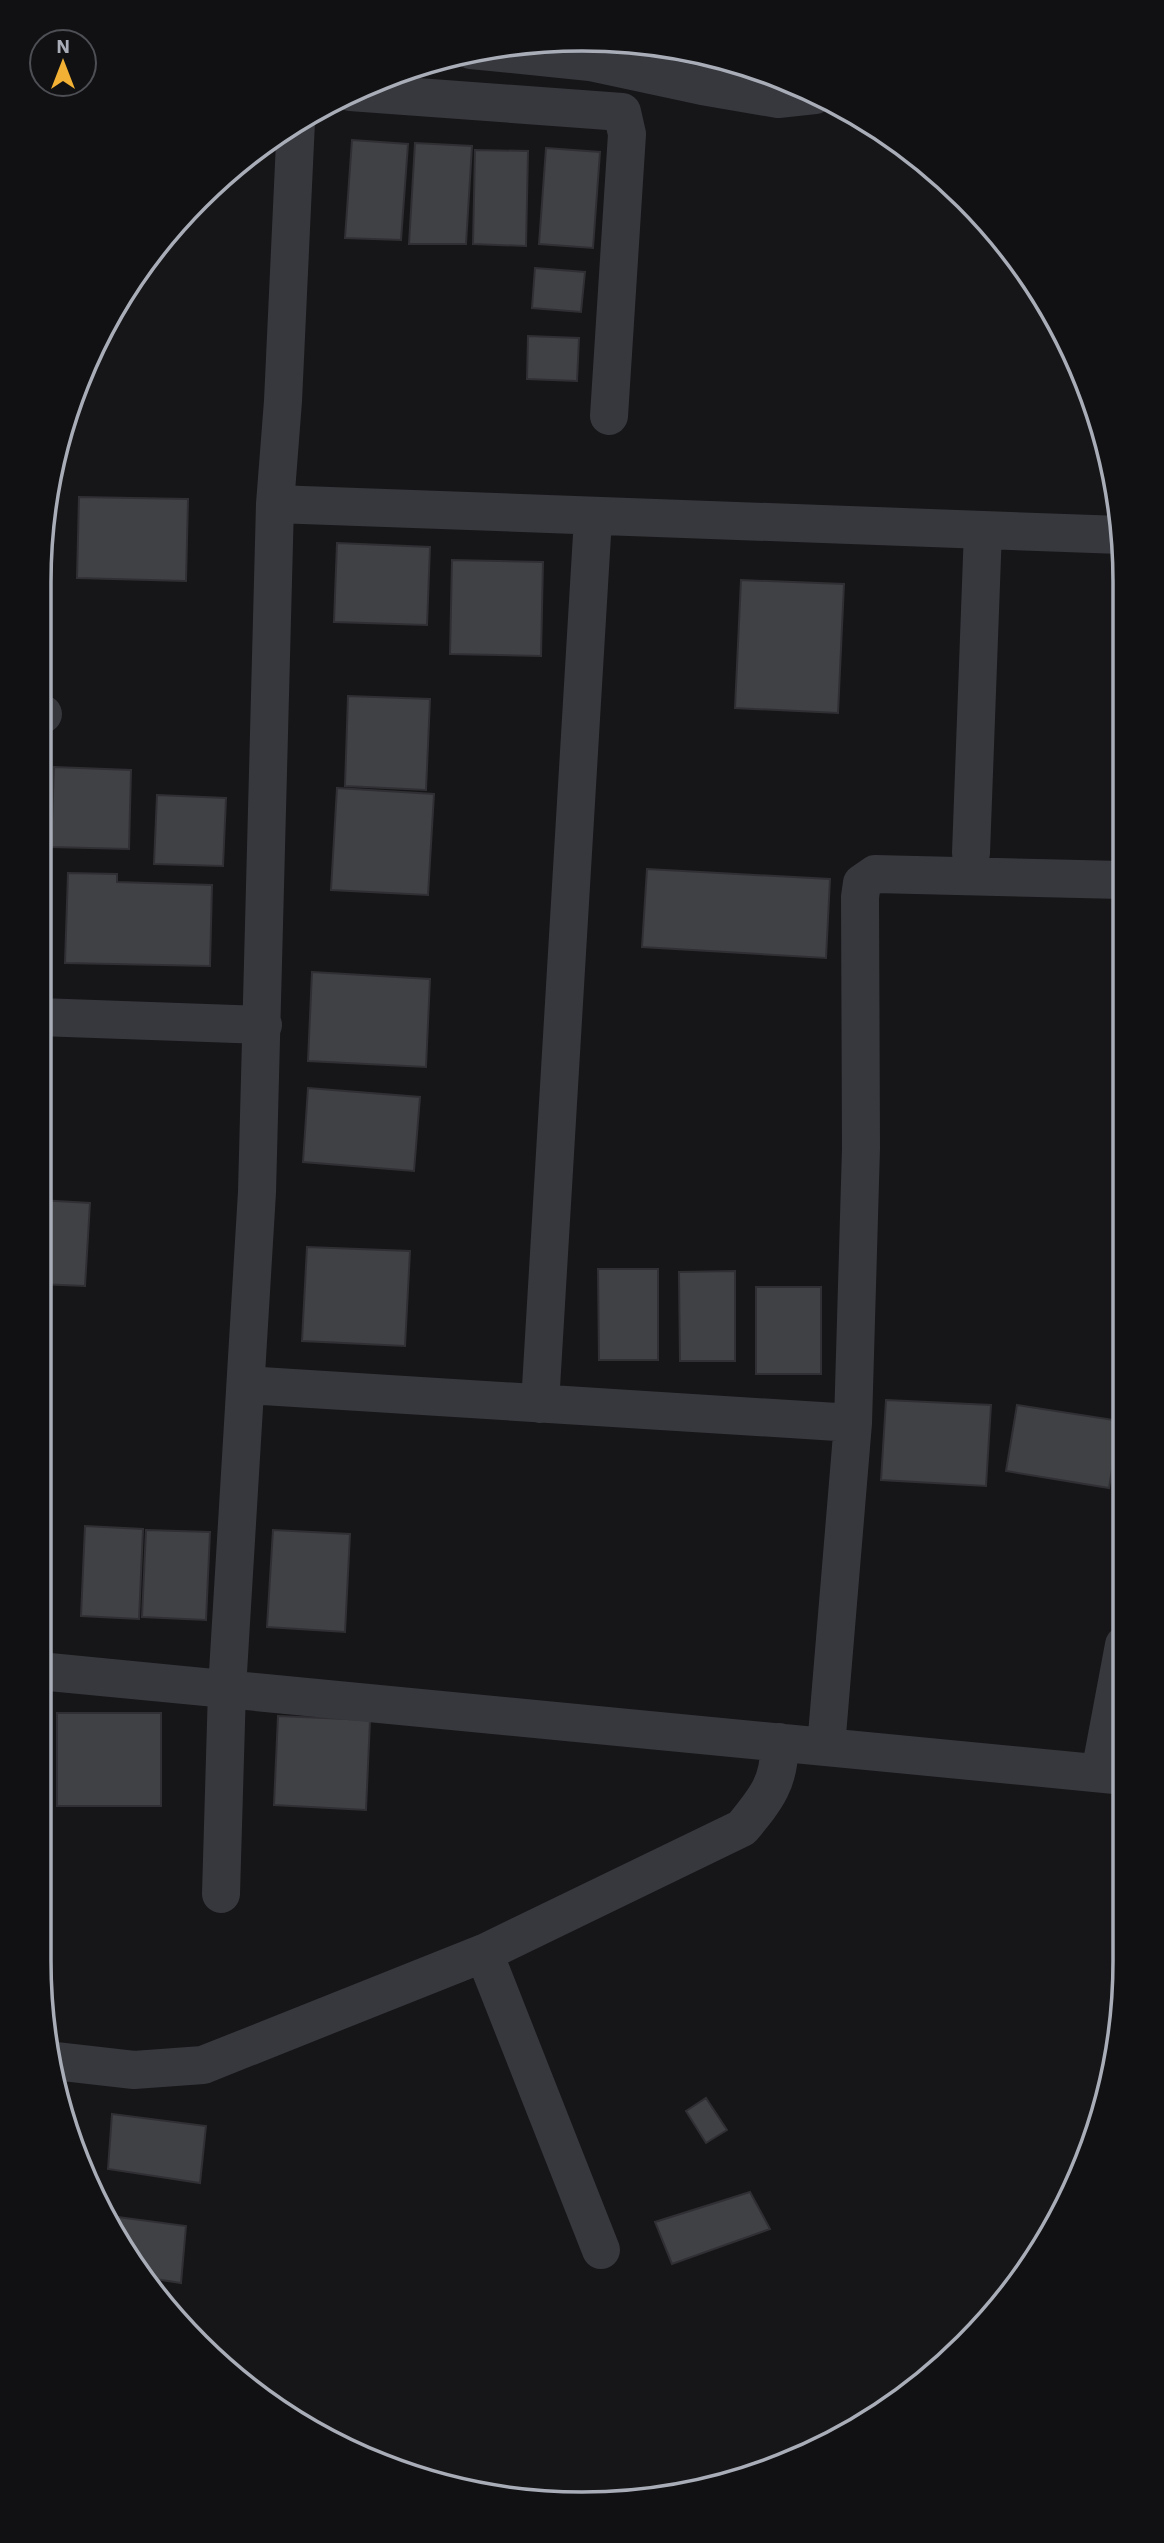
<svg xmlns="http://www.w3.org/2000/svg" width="1164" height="2543" viewBox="0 0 1164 2543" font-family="'IBM Plex Sans',sans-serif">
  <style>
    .building { fill: #404145; stroke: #303034; stroke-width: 2 }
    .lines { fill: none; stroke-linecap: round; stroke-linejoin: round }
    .minor { stroke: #37383d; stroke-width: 38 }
    .rim { fill: none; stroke: #a8adb8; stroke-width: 3.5 }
  </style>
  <rect width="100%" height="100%" fill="#161618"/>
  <!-- building -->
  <path class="building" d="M 352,140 L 408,144 L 401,240 L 345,238 Z
    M 415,143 L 472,146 L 466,244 L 409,244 Z
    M 546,148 L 600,152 L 593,248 L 539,244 Z
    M 475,150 L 528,151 L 526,246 L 473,244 Z
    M 535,268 L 585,272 L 581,312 L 532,308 Z
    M 528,336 L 579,338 L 577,381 L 527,379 Z
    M 79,497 L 188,499 L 186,581 L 77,578 Z
    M 337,543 L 430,547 L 427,625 L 334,622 Z
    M 452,560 L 543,562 L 541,656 L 450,654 Z
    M 741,580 L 844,584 L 838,713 L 735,708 Z
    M 348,696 L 430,699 L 426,790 L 345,786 Z
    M 54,767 L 131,770 L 129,849 L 51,847 Z
    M 337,788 L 434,794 L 428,895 L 331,890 Z
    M 157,795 L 226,798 L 223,866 L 154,864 Z
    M 39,856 L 45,856 L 45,957 L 39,957 Z
    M 647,869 L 830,879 L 826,958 L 642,947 Z
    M 68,873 L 117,874 L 117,882 L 212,885 L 210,966 L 65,963 Z
    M 312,972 L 430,979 L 426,1067 L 308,1061 Z
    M 308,1088 L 420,1097 L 414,1171 L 303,1162 Z
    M 39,1200 L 90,1203 L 85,1286 L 39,1284 Z
    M 307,1247 L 410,1251 L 405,1346 L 302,1341 Z
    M 598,1269 L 658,1269 L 658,1360 L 599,1360 Z
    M 735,1271 L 735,1361 L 680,1361 L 679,1272 Z
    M 756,1287 L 821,1287 L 821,1374 L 756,1374 Z
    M 886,1400 L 991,1405 L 986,1486 L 881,1480 Z
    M 1017,1405 L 1120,1421 L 1109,1488 L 1006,1471 Z
    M 85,1526 L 143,1529 L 139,1619 L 81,1616 Z
    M 146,1530 L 210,1532 L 206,1620 L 142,1617 Z
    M 273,1530 L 350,1534 L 345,1632 L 267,1627 Z
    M 57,1713 L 161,1713 L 161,1806 L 57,1806 Z
    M 278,1716 L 370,1720 L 366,1810 L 274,1805 Z
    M 706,2098 L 727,2130 L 706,2143 L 686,2111 Z
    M 112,2114 L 206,2126 L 200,2183 L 108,2169 Z
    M 750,2192 L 770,2229 L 672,2264 L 655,2222 Z
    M 103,2215 L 186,2226 L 181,2283 L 143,2277 L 111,2232 Z"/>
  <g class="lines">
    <!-- minor -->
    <path class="minor" d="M 471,50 L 590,62 L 702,86 L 778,99 L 815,95
      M 350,92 L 622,112 L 627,134 L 609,416
      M 275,504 L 1121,535
      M 39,714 L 43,714
      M 971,853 L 983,530
      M 39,1017 L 263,1025
      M 246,1385 L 853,1423
      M 540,1404 L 593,518
      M 39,1671 L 1125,1776
      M 826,1747 L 853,1423 L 861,1148 L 860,897 L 862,883 L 875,874 L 1122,880
      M 1100,1773 L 1124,1645
      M 221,1894 L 227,1689 L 257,1192 L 275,504 L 283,401 L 296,121
      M 484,1953 L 601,2250
      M 55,2061 L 134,2070 L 203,2065 L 484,1953 L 742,1828 C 766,1799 781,1781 779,1742"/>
  </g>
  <!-- crop -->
  <path d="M0 0H1164V2543H0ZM582 51H582A531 531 0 0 1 1113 582V1961A531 531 0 0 1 582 2492H582A531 531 0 0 1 51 1961V582A531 531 0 0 1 582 51Z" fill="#111113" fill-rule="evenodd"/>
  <path class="rim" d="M582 51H582A531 531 0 0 1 1113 582V1961A531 531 0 0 1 582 2492H582A531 531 0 0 1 51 1961V582A531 531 0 0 1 582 51Z"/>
  <!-- north arrow -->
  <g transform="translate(63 63)"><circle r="33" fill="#111113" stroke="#4d4f55" stroke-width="2"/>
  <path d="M0-5L12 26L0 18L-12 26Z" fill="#f2b134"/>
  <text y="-10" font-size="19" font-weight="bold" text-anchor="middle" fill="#a8adb8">N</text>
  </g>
</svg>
